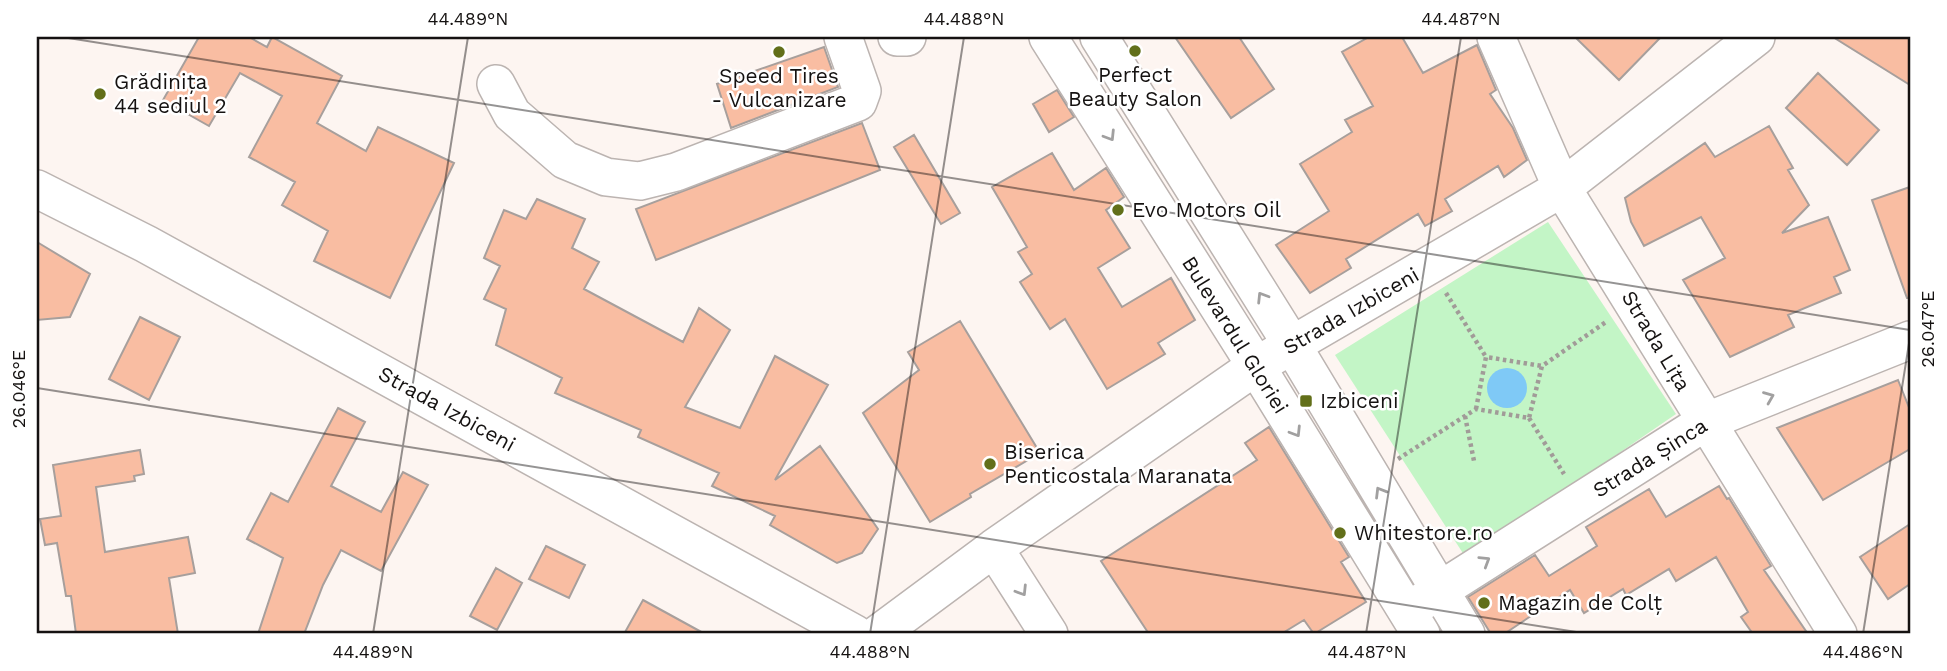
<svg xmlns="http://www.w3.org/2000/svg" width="1947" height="671" viewBox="0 0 1947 671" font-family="'Work Sans',sans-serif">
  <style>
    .green { fill: #c3f5c6 }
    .water { fill: #7fc9f6 }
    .building { fill: #f9bda2; stroke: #a79f9c; stroke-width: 2 }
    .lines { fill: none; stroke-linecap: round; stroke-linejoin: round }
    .minor-casing { stroke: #bcb4b1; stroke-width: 40 }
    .path { stroke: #a19b98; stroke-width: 4.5; stroke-dasharray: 3.5 3.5; stroke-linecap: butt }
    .minor { stroke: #fff; stroke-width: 37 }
    .oneway { stroke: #a1a0a0 }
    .ticks { fill: none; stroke: #151211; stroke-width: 2; stroke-opacity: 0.45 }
    .poi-dot { fill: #626f19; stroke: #fff; stroke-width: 2.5 }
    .labels { text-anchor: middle; stroke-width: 5; stroke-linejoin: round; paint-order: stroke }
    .poi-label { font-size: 21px; fill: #151211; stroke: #fff; text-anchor: start }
    .street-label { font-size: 21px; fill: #151211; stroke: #fff }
    .neatline { fill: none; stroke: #151211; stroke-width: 2.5 }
    .ticks-label { font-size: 18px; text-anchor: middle; fill: #151211 }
  </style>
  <rect width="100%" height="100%" fill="#fdf5f1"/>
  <!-- green -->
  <path class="green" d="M 1548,222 L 1676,414 L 1466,558 L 1335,355 Z"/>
  <!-- water -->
  <path class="water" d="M1487 388a20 20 0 1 1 40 0a20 20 0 1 1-40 0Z"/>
  <!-- building -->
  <path class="building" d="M 199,37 L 249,37 L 267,47 L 272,37 L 342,76 L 317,123 L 366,151 L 378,127 L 454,163 L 390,298 L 314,261 L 328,231 L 282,205 L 295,182 L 249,157 L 282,96 L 240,73 L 209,126 L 163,100 Z
    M 1175,37 L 1239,37 L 1274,89 L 1231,118 Z
    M 1369,37 L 1402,37 L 1423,73 L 1477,45 L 1496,90 L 1490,94 L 1513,128 L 1527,160 L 1504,177 L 1498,166 L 1445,199 L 1452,211 L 1425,226 L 1418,214 L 1346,259 L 1351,268 L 1310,293 L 1276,245 L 1329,211 L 1300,164 L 1352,132 L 1345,120 L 1373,106 L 1342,52 Z
    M 1575,37 L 1661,37 L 1619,80 Z
    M 1833,37 L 1910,37 L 1910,85 Z
    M 824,47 L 838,87 L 731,128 L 717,84 Z
    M 1818,73 L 1879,130 L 1847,165 L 1786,108 Z
    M 1057,90 L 1074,117 L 1049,132 L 1033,104 Z
    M 862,123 L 880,170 L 656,260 L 636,209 Z
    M 1769,126 L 1793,168 L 1788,170 L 1809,205 L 1782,233 L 1828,217 L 1850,270 L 1834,277 L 1841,293 L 1788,315 L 1794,327 L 1730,357 L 1683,280 L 1725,258 L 1701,217 L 1644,246 L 1631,222 L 1625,198 L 1705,143 L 1715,157 Z
    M 914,135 L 960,213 L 941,224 L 894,147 Z
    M 1052,153 L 1074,190 L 1106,168 L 1124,197 L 1106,210 L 1130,248 L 1098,268 L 1122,307 L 1171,278 L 1195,320 L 1158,343 L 1165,354 L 1107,389 L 1065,319 L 1050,329 L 1020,282 L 1032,274 L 1018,252 L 1027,247 L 992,187 Z
    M 1910,187 L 1910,298 L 1907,298 L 1872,200 Z
    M 537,199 L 585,219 L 572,248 L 599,262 L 584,289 L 683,342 L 699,308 L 730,330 L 685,407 L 740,428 L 775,356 L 828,385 L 775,480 L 820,446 L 878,529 L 862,553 L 837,563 L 770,525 L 775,516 L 712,486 L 719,473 L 638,437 L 641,430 L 555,393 L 562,378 L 496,345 L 506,309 L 484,299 L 500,266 L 484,258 L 504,210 L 526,219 Z
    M 37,242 L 90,274 L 70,317 L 37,320 Z
    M 140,317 L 180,337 L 149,400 L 109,379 Z
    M 960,321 L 1040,453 L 970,494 L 971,497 L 930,522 L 863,413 L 919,370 L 908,352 Z
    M 1898,380 L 1910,410 L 1910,449 L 1823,500 L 1777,428 Z
    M 338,408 L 365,422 L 331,486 L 381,512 L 403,472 L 428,485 L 381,571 L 341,550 L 323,585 L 304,634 L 258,634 L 283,558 L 247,539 L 271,493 L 288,502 Z
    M 1269,427 L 1349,557 L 1341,562 L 1366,602 L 1314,634 L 1304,620 L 1281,634 L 1149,634 L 1101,561 L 1257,460 L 1245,443 Z
    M 140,450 L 144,474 L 134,476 L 135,481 L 96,487 L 105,552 L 188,537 L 195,573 L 169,578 L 178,634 L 76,634 L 71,596 L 66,596 L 57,543 L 45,545 L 40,519 L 61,516 L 53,465 Z
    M 1719,486 L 1727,499 L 1729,498 L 1771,566 L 1764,570 L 1808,634 L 1753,634 L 1741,617 L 1748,612 L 1716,557 L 1676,581 L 1669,569 L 1626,595 L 1623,589 L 1584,613 L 1570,590 L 1504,634 L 1491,634 L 1468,597 L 1535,555 L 1549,576 L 1597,546 L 1586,527 L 1649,489 L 1666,517 Z
    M 1910,524 L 1910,584 L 1888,599 L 1860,557 Z
    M 546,546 L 585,565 L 569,598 L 529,579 Z
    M 496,568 L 522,583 L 497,630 L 470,616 Z
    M 643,600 L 705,634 L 624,634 Z"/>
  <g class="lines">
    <!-- minor casing -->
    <g class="minor-casing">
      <path id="minor" d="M 897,37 L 907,37
        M 1048,37 L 1256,366 L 1421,634
        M 1099,37 L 1292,345 L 1466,634
        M 1496,37 L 1562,188 L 1838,634
        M 496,84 L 512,114 L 565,160 L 606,177 L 640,181 L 676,172 L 858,102 L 862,91 L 843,37
        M 37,189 L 146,244 L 855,634
        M 994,548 L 1049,634
        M 1420,603 L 1705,422 L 1910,340
        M 878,634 L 994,548 L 1256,366 L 1562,188 L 1756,37"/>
    </g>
    <!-- path -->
    <path class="path" d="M 1446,293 L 1486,357
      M 1476,409 L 1486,357 L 1542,366
      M 1465,416 L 1474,461
      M 1529,418 L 1564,474
      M 1398,459 L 1476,409 L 1529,418 L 1542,366 L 1606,322"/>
    <!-- minor -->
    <use href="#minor" class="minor"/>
  </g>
  <!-- one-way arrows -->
  <defs><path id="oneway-chevron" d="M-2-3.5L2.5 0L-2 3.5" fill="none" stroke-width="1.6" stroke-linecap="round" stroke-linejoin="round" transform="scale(1.75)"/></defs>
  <g class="oneway">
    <use href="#oneway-chevron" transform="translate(1110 136) rotate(58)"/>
    <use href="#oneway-chevron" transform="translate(1262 297) rotate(-122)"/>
    <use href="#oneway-chevron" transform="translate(1769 397) rotate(-22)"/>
    <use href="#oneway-chevron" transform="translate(1296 432) rotate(58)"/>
    <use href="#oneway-chevron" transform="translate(1380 492) rotate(-121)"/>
    <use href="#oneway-chevron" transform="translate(1485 561) rotate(-32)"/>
    <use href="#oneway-chevron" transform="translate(1022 591) rotate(58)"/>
  </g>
  <!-- ticks -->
  <path class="ticks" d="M 62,37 L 1910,330M 37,388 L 1589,634M 373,634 L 468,37M 870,634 L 964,37M 1366,634 L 1461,37M 1863,634 L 1910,337"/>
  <!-- markers -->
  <g class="poi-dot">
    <circle cx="1135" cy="51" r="7"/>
    <circle cx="779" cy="52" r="7"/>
    <circle cx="100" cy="94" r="7"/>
    <circle cx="1118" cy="210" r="7"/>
    <rect x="1299" y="394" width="14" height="14" rx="3.5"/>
    <circle cx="990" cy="464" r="7"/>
    <circle cx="1340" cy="533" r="7"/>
    <circle cx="1484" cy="603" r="7"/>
  </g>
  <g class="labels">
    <!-- poi labels -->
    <g class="poi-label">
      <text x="1135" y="82" text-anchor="middle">Perfect<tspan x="1135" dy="24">Beauty Salon</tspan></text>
      <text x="779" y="83" text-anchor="middle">Speed Tires<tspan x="779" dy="24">- Vulcanizare</tspan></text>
      <text x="114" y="89">Grădinița<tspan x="114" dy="24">44 sediul 2</tspan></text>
      <text x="1132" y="217">Evo Motors Oil</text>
      <text x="1320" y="408">Izbiceni</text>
      <text x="1004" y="459">Biserica<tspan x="1004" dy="24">Penticostala Maranata</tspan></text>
      <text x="1354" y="540">Whitestore.ro</text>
      <text x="1498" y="610">Magazin de Colț</text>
    </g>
    <!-- street labels -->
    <g class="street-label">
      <text transform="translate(1351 311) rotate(-30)" y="7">Strada Izbiceni</text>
      <text transform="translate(1235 335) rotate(58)" y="7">Bulevardul Gloriei</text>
      <text transform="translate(1656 341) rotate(59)" y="7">Strada Lița</text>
      <text transform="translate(447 409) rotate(29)" y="7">Strada Izbiceni</text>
      <text transform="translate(1650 458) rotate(-32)" y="7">Strada Șinca</text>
    </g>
  </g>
  <!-- border -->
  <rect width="1947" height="671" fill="none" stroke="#ffffff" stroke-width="77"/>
  <rect x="38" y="38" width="1871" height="594" class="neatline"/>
  <g class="ticks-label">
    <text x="468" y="25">44.489°N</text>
    <text x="964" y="25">44.488°N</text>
    <text x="1461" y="25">44.487°N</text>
    <text transform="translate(1928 329) rotate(-90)" y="6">26.047°E</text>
    <text transform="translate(19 389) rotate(-90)" y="6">26.046°E</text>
    <text x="373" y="658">44.489°N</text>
    <text x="870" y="658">44.488°N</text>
    <text x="1367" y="658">44.487°N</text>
    <text x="1863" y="658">44.486°N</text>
  </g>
</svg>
